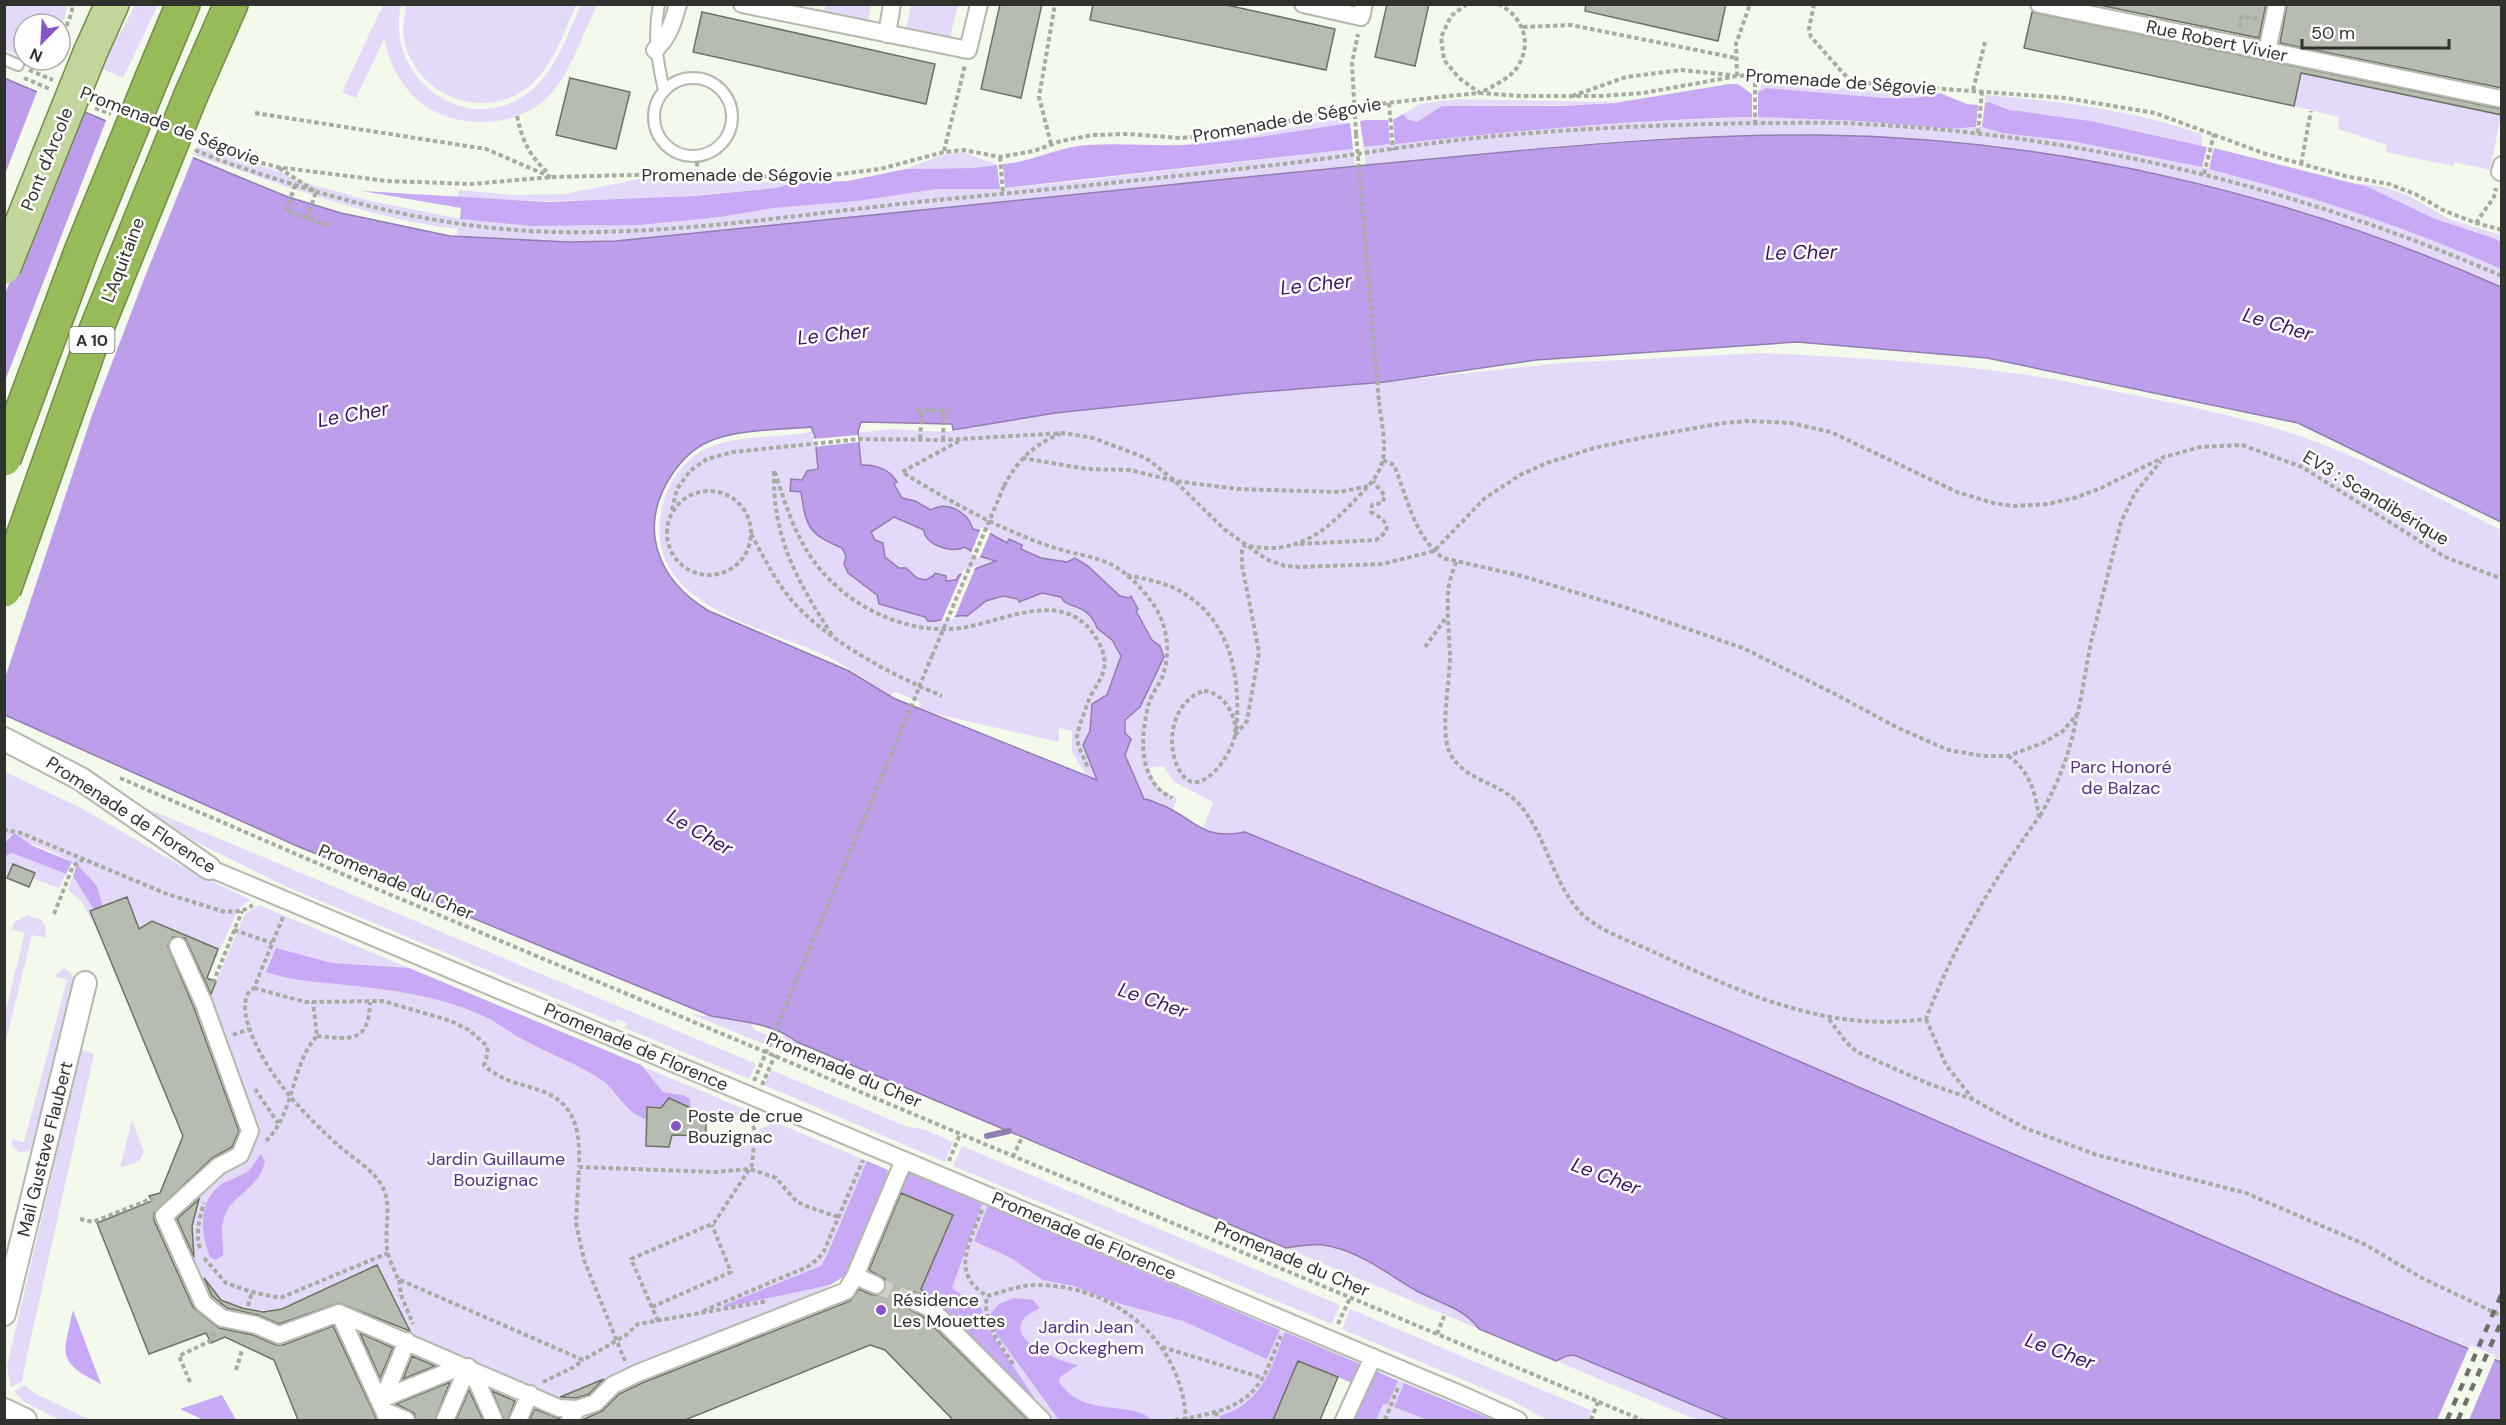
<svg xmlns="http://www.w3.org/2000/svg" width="2506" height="1425" viewBox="0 0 2506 1425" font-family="'DM Sans',sans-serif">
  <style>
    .green { fill: #e4d9f9 }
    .forest { fill: #c7a9f6 }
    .water { fill: #bc9eeb; stroke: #927db2; stroke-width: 1.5; fill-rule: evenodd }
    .pier { fill: #f3f9eb }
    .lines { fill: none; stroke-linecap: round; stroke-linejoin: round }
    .stream { stroke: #927db2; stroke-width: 6 }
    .building { fill: #b6bcaf; stroke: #6c7266; stroke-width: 1.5 }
    .pedestrian-tunnel { stroke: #ccd1c5; stroke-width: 16; stroke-dasharray: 16 8; stroke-linecap: butt }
    .service-casing { stroke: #b3b9ac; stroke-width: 14 }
    .pedestrian-casing { stroke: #b3b9ac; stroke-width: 20 }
    .minor-casing { stroke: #b3b9ac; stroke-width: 26 }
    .primary-casing { stroke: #738b49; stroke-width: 36 }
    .motorway-casing { stroke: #738b49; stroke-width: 36 }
    .path { stroke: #a7aca1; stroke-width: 4; stroke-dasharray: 4.5 3; stroke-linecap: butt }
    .service { stroke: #fff; stroke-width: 10 }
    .pedestrian { stroke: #fff; stroke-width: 16 }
    .minor { stroke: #fff; stroke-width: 22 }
    .primary { stroke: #c1d69b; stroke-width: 33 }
    .motorway { stroke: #97bb58; stroke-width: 33 }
    .rail { stroke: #6e7169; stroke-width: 4.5; stroke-dasharray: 8 8; stroke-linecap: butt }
    .primary-bridge-casing { stroke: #738b49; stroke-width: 36; stroke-linecap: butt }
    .motorway-bridge-casing { stroke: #738b49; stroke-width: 36; stroke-linecap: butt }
    .path-bridge { stroke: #a7aca1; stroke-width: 4; stroke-dasharray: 4.5 3; stroke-linecap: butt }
    .primary-bridge { stroke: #c1d69b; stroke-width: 33 }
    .motorway-bridge { stroke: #97bb58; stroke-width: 33 }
    .poi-dot { fill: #8953cb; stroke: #fff; stroke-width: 2 }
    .labels { text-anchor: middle; stroke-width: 5; stroke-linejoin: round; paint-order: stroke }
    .shield { fill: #fff; stroke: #6d6f6b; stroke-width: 1.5 }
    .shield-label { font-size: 16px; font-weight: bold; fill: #2f312c }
    .street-label { font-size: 18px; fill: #2f312c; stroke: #fff }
    .park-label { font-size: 18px; fill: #572e87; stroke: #fff }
    .poi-label { font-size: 18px; fill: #2f312c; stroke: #fff; text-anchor: start }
    .water-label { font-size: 20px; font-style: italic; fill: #3e0f69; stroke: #fff }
  </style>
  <rect width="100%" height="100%" fill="#f3f9eb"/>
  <!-- green -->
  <path class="green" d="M 68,5 L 60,34 L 60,24 L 24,24 L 24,59 L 5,50 L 5,5 Z
    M 135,5 L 158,5 L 123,78 L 96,66 L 111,33 L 120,34 Z
    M 383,5 L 401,5 C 384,82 473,142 533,89 C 557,68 568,32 581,5 L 597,5 C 582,35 571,74 547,98 C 532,112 509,121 488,122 C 432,124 396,93 384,39 L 356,98 L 342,92 Z
    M 406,5 L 406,4 L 576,5 C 563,33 552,71 524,90 C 477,123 409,90 403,33 C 403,24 405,14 406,5 Z
    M 826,5 L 826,4 L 871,5 L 868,21 L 824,12 Z
    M 911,5 L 958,5 L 950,38 L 906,29 Z
    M 2301,73 L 2501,115 L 2490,170 L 2455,162 L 2453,166 L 2386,152 L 2387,145 L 2338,129 L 2339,117 L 2294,106 Z
    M 1772,81 L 1873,91 L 1940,93 L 1915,98 L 1883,98 L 1758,92 L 1762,84 Z
    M 1985,95 C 2060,101 2131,110 2202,134 L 2202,146 C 2142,132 2082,118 2020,112 C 2008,110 1996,102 1985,103 Z
    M 1457,99 L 1603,102 L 1644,99 L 1584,105 L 1442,106 L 1417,122 L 1406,119 L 1403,114 L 1420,104 Z
    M 1767,117 L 1859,121 L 1950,129 L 1982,127 L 2002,133 L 2071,141 L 2202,167 L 2291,190 L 2351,210 L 2416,233 L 2501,269 L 2501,287 C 2289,192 2057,142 1824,135 C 1671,131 1518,151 1366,165 L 1364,147 C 1498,132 1632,120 1767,117 Z
    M 1339,118 L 1350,123 L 1243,140 L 1182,145 L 1245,137 Z
    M 197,146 L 281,172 L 292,179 L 367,200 L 460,219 L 530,226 L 598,226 L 720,217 L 774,208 L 858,201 L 937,189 L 1000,189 L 1069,182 L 1353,149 L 1355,166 L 616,241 L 568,242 L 457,236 L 458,229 C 365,218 281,183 194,155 Z
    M 963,152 L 997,165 L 974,168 L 906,169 L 945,154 Z
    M 648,177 L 794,183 L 776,188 L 652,199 L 545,201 L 457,198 L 459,190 L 514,195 L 565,194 Z
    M 2353,183 L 2380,186 L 2407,195 L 2451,220 L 2501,235 L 2501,242 C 2486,232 2454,227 2435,219 C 2407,207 2382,191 2353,183 Z
    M 1762,353 C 1848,357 1935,362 2020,374 C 2055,379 2089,386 2123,393 C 2180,404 2236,416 2291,433 C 2361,456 2436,497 2501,530 L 2501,1360 L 2334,1293 L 1727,1030 L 1245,832 L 1227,836 L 1203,829 L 1213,802 L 1174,782 L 1164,766 L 1148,768 L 1159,788 L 1177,798 L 1173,810 L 1087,776 L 1072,752 L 1072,731 L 1059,728 L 1059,742 L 927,712 L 917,708 L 921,706 L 919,702 L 896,692 L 892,693 L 893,698 C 874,686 855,672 836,661 C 771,626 636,609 663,504 C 669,480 687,456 710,447 C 740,434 782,439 814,431 L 815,438 L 890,429 L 946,432 L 1055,413 L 1247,393 L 1385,382 L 1560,363 Z
    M 5,772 L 79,807 L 192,872 L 251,900 L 239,908 L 207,978 L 195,974 L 183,943 L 158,933 L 143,939 L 127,898 L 103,907 C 96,861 47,851 10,835 L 5,843 Z
    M 146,808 L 756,1064 L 749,1079 L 625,1028 L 627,1023 L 617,1019 L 615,1023 L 287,887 L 194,841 Z
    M 12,853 L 66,874 L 59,888 L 32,878 L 34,872 L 13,864 L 7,878 L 5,875 L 5,856 Z
    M 73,876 L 94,910 L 101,937 L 81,901 L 68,890 Z
    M 259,905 L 756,1114 L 750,1117 L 706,1115 L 691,1108 L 690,1099 L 683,1095 L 663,1092 L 642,1067 L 647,1107 L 646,1144 L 649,1146 L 669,1146 L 670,1135 L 746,1136 L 775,1122 L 888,1170 L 846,1275 L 824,1289 L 554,1400 L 412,1335 L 399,1308 L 380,1317 L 344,1302 L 290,1325 L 282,1309 C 246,1315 215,1303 197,1270 C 191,1260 192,1244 192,1234 C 192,1223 194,1207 199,1197 C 208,1180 225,1171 242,1164 L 257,1130 L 234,1073 L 210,996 L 245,914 Z
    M 27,915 L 41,920 L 45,925 L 46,938 L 32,935 L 5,1044 L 5,1013 L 25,933 L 12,929 L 14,922 Z
    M 64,968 L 71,973 L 75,984 L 31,1147 L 28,1151 L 19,1152 L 12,1145 L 12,1139 L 24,1142 L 67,980 L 55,976 Z
    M 691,1014 L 757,1023 L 752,1025 L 754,1030 L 780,1040 L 784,1038 L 783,1034 L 791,1038 L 839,1075 Z
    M 81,1050 L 94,1054 L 23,1374 L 23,1381 L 11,1387 L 7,1366 Z
    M 771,1070 L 908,1127 L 923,1129 L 953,1142 L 945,1162 L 764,1085 Z
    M 132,1120 L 144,1152 L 139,1161 L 120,1168 Z
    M 962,1146 L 1340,1305 L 1332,1324 L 953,1166 Z
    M 961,1195 L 1306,1341 L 1273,1420 L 1053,1420 L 921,1289 Z
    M 1305,1245 C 1320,1245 1333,1247 1347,1251 C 1372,1260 1393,1277 1416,1290 C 1438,1303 1464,1308 1479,1329 L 1286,1248 Z
    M 1350,1309 L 1592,1411 L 1588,1420 L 1547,1420 L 1509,1399 L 1342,1329 Z
    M 363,1332 L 399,1348 L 385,1381 L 379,1383 L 359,1335 Z
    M 1574,1355 L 1729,1420 L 1697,1420 L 1556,1361 L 1566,1356 Z
    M 1374,1370 L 1491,1419 L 1493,1420 L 1353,1420 Z
    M 25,1385 L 34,1393 L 91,1420 L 60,1420 L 23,1401 L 14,1391 Z"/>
  <!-- forest -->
  <path class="forest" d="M 1729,84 L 1738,84 L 1752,94 L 1752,117 C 1633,120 1513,131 1395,144 L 1393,120 L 1403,114 L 1407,119 L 1417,122 L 1442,106 L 1562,106 L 1615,103 Z
    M 1766,88 L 1883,98 L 1915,98 L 1940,93 L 1967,104 L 1978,105 L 1976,127 L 1950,129 L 1859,121 L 1758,117 L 1758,92 Z
    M 1989,102 L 2010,110 L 2090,121 L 2207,147 L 2202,167 L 2071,141 L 2002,133 L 1982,127 L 1985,103 Z
    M 1366,120 L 1388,120 L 1390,144 L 1364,147 L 1360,121 Z
    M 1350,123 L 1353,149 L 1005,188 L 1003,164 C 1032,162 1058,147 1087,145 C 1119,143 1151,146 1183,145 C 1239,142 1295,131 1350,123 Z
    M 2214,148 L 2368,187 L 2435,219 L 2491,237 L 2501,242 L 2501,269 C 2407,227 2309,195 2209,169 Z
    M 997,165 L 1000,189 L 937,189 L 858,201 L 774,208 L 720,217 L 638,225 L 530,226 L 460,219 L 461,208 L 362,191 L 548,202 L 693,196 L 776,188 L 794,183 L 848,181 L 906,169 L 974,168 Z
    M 14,833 L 33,846 L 72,862 L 66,874 L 12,853 L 5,856 L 5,843 Z
    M 77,864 L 97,886 L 103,907 L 94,910 L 73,876 Z
    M 276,948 L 332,963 L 409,968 L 641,1065 L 663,1092 L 683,1095 L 690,1099 L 691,1108 L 670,1099 L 667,1100 L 667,1108 L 647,1107 L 646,1119 C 625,1113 619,1093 603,1081 C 578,1063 548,1054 522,1039 C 507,1031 495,1020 479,1014 C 440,997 397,990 355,986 C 325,982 295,982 266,972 Z
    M 261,1154 L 265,1162 C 263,1168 261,1174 257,1179 C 243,1197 225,1201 222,1227 C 221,1236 224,1246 223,1255 L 216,1260 L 210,1257 C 201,1235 198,1204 218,1187 C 226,1180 238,1178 247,1172 C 253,1168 256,1159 261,1154 Z
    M 867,1161 L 888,1170 L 885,1186 L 846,1275 L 830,1285 L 727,1307 L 722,1306 L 821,1266 L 827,1255 Z
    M 903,1170 L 982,1204 L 952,1288 L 982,1309 L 988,1329 L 1042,1409 L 921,1289 L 953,1215 L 894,1190 Z
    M 988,1206 L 1280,1330 L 1267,1359 L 1183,1321 L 1114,1302 L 1074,1286 L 1043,1280 L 1011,1258 L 974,1241 Z
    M 1014,1298 L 1033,1300 L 1040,1308 C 988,1331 1052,1360 1078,1365 L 1060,1377 L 1059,1382 C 1086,1420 1130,1399 1152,1420 L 1059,1420 L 993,1329 L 990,1314 L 999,1304 Z
    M 73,1310 L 101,1384 C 56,1361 63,1356 73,1310 Z
    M 1285,1332 L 1363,1365 L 1355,1384 L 1298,1361 L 1273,1420 L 1220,1420 L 1220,1416 C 1263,1402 1270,1371 1285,1332 Z
    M 1374,1370 L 1398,1381 L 1388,1404 L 1383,1404 L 1376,1420 L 1353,1420 Z
    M 1404,1383 L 1491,1419 L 1493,1420 L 1428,1420 L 1394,1407 Z
    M 222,1395 L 236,1420 L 204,1420 L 180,1409 Z"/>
  <!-- water -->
  <path class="water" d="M 4,78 L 232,174 L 288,197 L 341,213 L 450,236 L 568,242 L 616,241 C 823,219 1030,200 1237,178 C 1326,169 1416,160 1505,152 C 1610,142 1715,134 1821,135 C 2054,138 2289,193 2501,287 L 2501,522 L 2298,423 L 1987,358 L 1797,342 L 1536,360 L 1385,382 L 1247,393 L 1055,413 L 953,430 L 952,424 L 861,422 L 858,432 L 861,465 C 876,464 890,470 897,482 L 894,484 L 902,498 L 915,501 L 931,510 C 947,500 968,512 973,529 L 991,534 L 1007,543 L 1009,539 L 1022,545 L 1021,549 L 1041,558 L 1067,562 L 1075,558 L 1088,566 L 1120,596 L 1129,598 L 1131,596 L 1138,609 L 1136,611 L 1152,640 L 1160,646 L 1164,657 L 1140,707 L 1125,720 L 1125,733 L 1131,739 L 1125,755 L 1144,799 C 1150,799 1155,803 1162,805 C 1196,819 1201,841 1245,832 L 1727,1030 L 2334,1293 L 2501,1362 L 2501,1420 L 1729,1420 L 1574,1355 L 1566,1356 L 1556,1361 L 1479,1329 C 1464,1308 1439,1303 1417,1291 C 1387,1274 1359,1250 1323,1245 C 1311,1244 1298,1246 1286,1248 L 797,1042 C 773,1023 739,1021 711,1016 L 297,846 L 5,715 ZM 811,427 L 815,436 L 818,469 L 807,471 L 802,480 L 791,479 L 790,491 L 801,492 C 806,528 809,534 842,548 L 846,556 L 844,564 L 848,573 L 877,595 L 879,604 L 925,617 L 928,621 C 942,623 954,613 967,616 L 986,601 L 1003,596 L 1018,599 L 1019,602 L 1042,593 L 1061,597 C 1067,610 1088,602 1097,628 L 1112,640 L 1121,656 L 1107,695 L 1092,704 L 1090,731 L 1083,745 L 1097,780 L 893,698 L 849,671 L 709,611 C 658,581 637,528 671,476 C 680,462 692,449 708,442 C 736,429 780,430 811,427 ZM 894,517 L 924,530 C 925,545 952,554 965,547 L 979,556 L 996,561 L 959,575 L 956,580 L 946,581 L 946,576 L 935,573 L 933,576 L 926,580 L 917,578 L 906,568 L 899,568 L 885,557 L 883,543 L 875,540 L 871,532 Z"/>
  <!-- pier -->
  <path class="pier" d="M 38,89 L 78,106 L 5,294 L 5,174 Z
    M 107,118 L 194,155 L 146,274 L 92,415 L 5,678 L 5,381 Z
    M 858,435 L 859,442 L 813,447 L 813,439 Z
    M 981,528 L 991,531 L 979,559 L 971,553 Z
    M 976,566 L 954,619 L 941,622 L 963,571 Z
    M 2470,1345 L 2496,1356 L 2469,1420 L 2437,1420 Z"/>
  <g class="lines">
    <!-- stream -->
    <path class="stream" d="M 987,1136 L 1009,1131"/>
  </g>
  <!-- building -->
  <path class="building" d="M 1000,4 L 1042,4 L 1021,98 L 981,89 Z
    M 1093,4 L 1222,4 L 1335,29 L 1326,70 L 1090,20 Z
    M 1387,4 L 1429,4 L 1415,66 L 1375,57 Z
    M 1586,4 L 1726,4 L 1718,41 L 1585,11 Z
    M 2094,4 L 2266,4 L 2259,38 Z
    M 2287,4 L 2502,4 L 2502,88 L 2280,43 Z
    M 702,12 L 935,64 L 926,104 L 693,52 Z
    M 2032,12 L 2502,109 L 2502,115 L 2301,73 L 2294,106 L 2024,48 Z
    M 570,78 L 630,92 L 616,149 L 556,135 Z
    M 13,864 L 35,873 L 29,887 L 7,878 Z
    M 127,897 L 139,929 L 152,921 L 218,949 L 207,978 L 216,982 L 211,994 L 185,938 L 173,937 L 168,946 L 194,1008 L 239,1131 L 232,1147 L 212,1158 L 154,1213 L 154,1220 L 193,1307 L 219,1328 L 253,1335 L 276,1345 L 283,1345 L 333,1326 L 377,1420 L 298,1420 L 274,1360 L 225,1337 L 211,1343 L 206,1333 L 149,1354 L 97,1223 L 152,1201 L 149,1196 L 160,1193 L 183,1136 L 90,911 Z
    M 669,1098 L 706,1115 L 706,1136 L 672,1135 L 669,1147 L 646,1146 L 647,1107 L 661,1108 Z
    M 901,1193 L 953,1215 L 921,1289 L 927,1295 L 915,1292 L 910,1293 L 906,1298 L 907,1308 L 924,1317 L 1028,1420 L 953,1420 L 885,1350 L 870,1345 L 685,1420 L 582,1420 L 602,1411 L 619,1394 L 642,1383 L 850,1301 L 859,1289 L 872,1295 L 882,1294 L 886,1289 L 885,1279 L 869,1270 Z
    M 199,1199 L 192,1226 L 194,1257 L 177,1219 Z
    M 377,1265 L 410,1331 L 339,1303 L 279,1324 L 258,1315 L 227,1308 L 212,1296 L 204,1278 L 221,1300 L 242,1308 L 263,1312 L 282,1309 Z
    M 360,1333 L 393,1348 L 380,1378 Z
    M 412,1356 L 435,1366 L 403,1379 Z
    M 1298,1361 L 1338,1377 L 1320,1420 L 1273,1420 Z
    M 604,1379 L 589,1394 L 576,1398 L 560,1397 Z
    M 450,1382 L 435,1420 L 416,1420 L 414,1413 L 396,1404 Z
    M 469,1390 L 483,1420 L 456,1420 Z
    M 492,1391 L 515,1401 L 508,1420 L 504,1420 Z
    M 535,1409 L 560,1419 L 560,1420 L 529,1420 Z"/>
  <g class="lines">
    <!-- pedestrian-tunnel -->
    <path class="pedestrian-tunnel" d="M 876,1285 L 916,1302"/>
    <!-- service casing -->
    <g class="service-casing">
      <path id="service" d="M 659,4 C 653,35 657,60 664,90
        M 4,59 L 18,65
        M654 117a39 39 0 1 1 78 0a39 39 0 1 1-78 0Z"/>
    </g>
    <!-- pedestrian casing -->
    <g class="pedestrian-casing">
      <path id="pedestrian" d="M 742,4 L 968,50 L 979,4
        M 1303,4 L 1361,17 L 1364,4
        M 2039,4 L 2502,99
        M 887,34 L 892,4
        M 655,50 C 669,36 673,23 678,4
        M 2267,51 L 2277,4
        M 2500,172 L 2502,165
        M 209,868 L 1467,1397 L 1518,1420
        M 178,946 L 204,1004 L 250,1131 L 240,1155 L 219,1166 L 164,1216 L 203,1303 L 222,1318 L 256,1325 L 279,1335 L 339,1313
        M 855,1276 L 876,1285
        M 916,1302 L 930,1308 L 1042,1420
        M 339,1313 L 559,1408 L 577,1409
        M 339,1313 L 388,1420
        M 468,1367 L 478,1384 L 494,1420
        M 384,1397 L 407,1341
        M 379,1400 L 450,1371 L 468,1367
        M 384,1411 L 406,1420
        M 445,1420 L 468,1367
        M 518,1420 L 530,1394
        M 570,1420 L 577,1409 L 595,1403 L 613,1385 L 638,1373 L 846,1291 L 855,1276 L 904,1160
        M 1344,1420 L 1373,1357"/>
    </g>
    <!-- minor casing -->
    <g class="minor-casing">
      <path id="minor" d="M 4,739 L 81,779 L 209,868
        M 4,1314 L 85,983
        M 4,1410 L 25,1420"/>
    </g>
    <!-- primary casing -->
    <g class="primary-casing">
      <path id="primary" d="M 90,53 L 112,4"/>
    </g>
    <!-- motorway casing -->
    <g class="motorway-casing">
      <path id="motorway" d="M 152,78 L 183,4
        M 191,95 L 231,4"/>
    </g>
    <!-- path -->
    <path class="path" d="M 1467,4 L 1451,16 L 1441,37 L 1444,60 L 1459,78 L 1480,93 C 1493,86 1511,78 1518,66 C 1533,42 1522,15 1498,4
      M 1814,4 L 1809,29 L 1811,37 L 1852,83
      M 4,5 L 5,4
      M 1523,27 L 1571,25 L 1736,58
      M 2239,27 L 2242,16 L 2258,19
      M 61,40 L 72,12 L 72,4
      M 29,70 L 53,80
      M 1755,75 L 1755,123
      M 1737,76 L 1736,44 L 1750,4
      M 24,78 L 50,89
      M 1973,90 L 1985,42
      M 1572,96 L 1626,77 L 1681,70 L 1731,75
      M 99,99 L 114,105
      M 1389,103 L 1393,150
      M 95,108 L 111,114
      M 255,113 L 486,149 L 551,177
      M 517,116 C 523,143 529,155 549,174
      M 1978,133 L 1982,91
      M 1356,134 L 1352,63 L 1358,34
      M 198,140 L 232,155 L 277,167 L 387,181 L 472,184 L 552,177 L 673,174 L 809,178 L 880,169 L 944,152 L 964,150 L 1000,157 L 1034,151 L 1061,141 L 1093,135 L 1128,134 L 1180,138 L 1228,134 L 1354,107 L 1448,96 L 1480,93 L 1521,96 L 1600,96 L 1643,93 L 1737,76 L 1755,75 L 2066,98 L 2155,113 L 2266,154 L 2345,176 L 2389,184 L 2415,194 L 2445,211 L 2476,223 L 2502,230
      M 1051,144 L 1039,97 L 1055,4
      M 195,150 C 220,161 246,169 273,178 C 380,213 482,235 596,232 C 714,230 831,210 948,199 C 1065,188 1182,176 1299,162 C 1362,154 1424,143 1486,137 C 1580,128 1675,124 1769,123 C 1800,123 1832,122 1863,124 C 2085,135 2298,188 2502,276
      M 944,151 L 965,65
      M 1000,157 L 1003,194
      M 2301,164 L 2311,111
      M 279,168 L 316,192 L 307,218
      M 696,174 L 698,155
      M 2204,174 L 2214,134
      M 295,185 L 286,211 L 330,226
      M 2476,223 L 2494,197 L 2496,188
      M 917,410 L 949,411
      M 920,439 L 922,410
      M 943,440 L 944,411
      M 959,441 L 902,472 C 949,501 997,528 1049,546 C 1070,554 1094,555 1114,566 C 1131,575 1149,596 1158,612 C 1168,631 1170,654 1163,675 C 1160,684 1152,693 1149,703 C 1142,729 1138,765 1157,787 C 1160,791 1167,795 1172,798
      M 1022,458 L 1087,469 L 1130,470 L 1175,481 L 1238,489 L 1339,492 L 1369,486
      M 1383,460 L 1394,465 C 1407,496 1414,537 1443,558 L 1522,576 L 1627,608 L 1743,648 L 1837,695 L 1896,727 L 1948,750 L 1983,756 L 2008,756 L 2043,743 L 2063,731 L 2078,713 L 2091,642 L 2121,522 L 2135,493 L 2161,461
      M 1004,486 C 1017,461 1033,445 1060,434
      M667 533a42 42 0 1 1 84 0a42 42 0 1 1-84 0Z
      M 672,510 L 677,489 L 690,471 L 707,459 L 733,452 L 859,439 L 943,440 L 1064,433 L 1093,438 L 1146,458 L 1175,481 L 1224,529 L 1266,559 L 1285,566 L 1299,567 L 1382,564 L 1434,551 L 1485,498 L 1520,475 L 1547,463 L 1594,448 L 1645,437 L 1723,423 L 1749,421 L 1791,423 L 1831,432 L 1957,492 L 1993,503 L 2014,506 L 2047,504 L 2074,498 L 2099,489 L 2164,457 L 2200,447 L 2242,445 L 2302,467 L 2445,557 L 2502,579
      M 751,534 C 763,556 774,578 789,597 C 824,640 892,675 942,696
      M 1300,544 L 1376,540 C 1395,527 1386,521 1371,512 L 1372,505 L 1382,503 L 1385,496 L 1373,481
      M 1249,546 C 1298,555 1325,532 1356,499 C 1366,489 1376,479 1381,466 C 1388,447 1381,422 1379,402
      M 1456,562 C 1453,572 1448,583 1448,593 C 1447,614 1449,635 1450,656 C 1450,681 1440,729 1449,751 C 1462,781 1499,781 1519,804 C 1547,836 1552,883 1582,914 C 1601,932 1630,941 1654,952 C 1742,993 1826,1033 1926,1019 C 1954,945 1993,881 2039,817 C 2035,792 2030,771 2008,756
      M 1127,575 C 1145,579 1164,582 1180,591 C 1233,621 1241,680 1236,734 L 1247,721 L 1259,652 L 1242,565 L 1242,550 L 1245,545
      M 832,635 C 797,581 772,537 774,470 C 784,499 792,528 809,554 C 840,603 904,636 961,628 C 1007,621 1066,585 1098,641 C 1111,665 1103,675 1091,695 C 1087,704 1085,712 1081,721 C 1080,726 1077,732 1077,738 C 1078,748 1085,759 1088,769
      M 1425,647 L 1448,615
      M 919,687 L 932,656
      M 1204,691 C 1223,692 1238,716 1235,735 C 1232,754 1200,802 1181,773 C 1164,747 1171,701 1204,691 Z
      M 120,778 L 377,889 L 1642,1420
      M 2040,816 C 2059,781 2070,754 2077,714
      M 4,832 L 6,830 L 21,833 L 167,894 L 225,912 L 242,911 L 253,905
      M 4,896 L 5,896
      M 54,914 L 73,866 L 82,860
      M 283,917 L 254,988 C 243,994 244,1009 247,1021 C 261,1069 301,1112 338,1145 C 352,1158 373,1169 382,1186 C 393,1205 383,1232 388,1254 C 390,1262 395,1271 398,1279 L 583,1360 L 626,1335 L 638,1324 L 768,1301
      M 234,930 L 272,943
      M 213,983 L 242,911
      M 254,988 L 305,1002 L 383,1001 L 451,1021 L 469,1030 L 487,1046 L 488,1053 L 484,1065 C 501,1081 518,1083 539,1090 C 577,1103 580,1132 579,1167
      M 1829,1019 L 1846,1042 L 1857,1052 L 1927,1083 L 1972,1099 L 2025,1128 L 2097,1155 L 2246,1193 L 2366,1245 L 2422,1278 L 2502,1316
      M 1926,1019 L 1946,1065 L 1972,1098
      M 233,1035 L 249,1029
      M 317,1036 C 351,1039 369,1044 370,1002
      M 762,1085 L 775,1055
      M 255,1089 L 278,1123
      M 266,1141 C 295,1113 291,1064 317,1036 L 313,1002
      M 1013,1157 L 1022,1137
      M 949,1161 L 960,1134
      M 982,1210 C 970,1243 949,1273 987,1296
      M 80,1219 L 93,1222 L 151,1199 L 154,1201
      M 200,1248 C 195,1235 200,1216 204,1203
      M 204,1258 L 226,1283 L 252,1292 L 280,1298 L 388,1253
      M 399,1280 L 401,1295 L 413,1324
      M 248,1306 L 252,1292
      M 652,1307 L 731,1272 L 712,1225
      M 703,1311 L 807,1267 L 818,1259 L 824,1251 L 863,1160
      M 658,1321 L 631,1259 L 714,1223 L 752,1165 L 755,1133 L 753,1125
      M 1338,1324 L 1350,1298
      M 1437,1334 L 1445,1314
      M 1162,1347 L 1263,1378
      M 625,1361 L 584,1260 L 576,1223 L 579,1167 L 714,1172 L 750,1169 L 776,1178 L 796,1201 L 806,1206 L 838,1217
      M 1013,1364 C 999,1342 982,1323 987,1296 C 1003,1292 1020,1285 1036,1285 C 1115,1285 1182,1341 1186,1420
      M 236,1370 L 242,1350
      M 190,1382 L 179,1356 L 210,1341 L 215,1332
      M 543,1382 L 574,1367 L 583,1360
      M 1216,1412 L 1217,1420
      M 1175,1420 C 1207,1415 1244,1410 1262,1379 C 1270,1366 1275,1349 1281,1335
      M 1385,1420 L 1399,1385
      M 1591,1420 L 1598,1402"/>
    <!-- service -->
    <use href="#service" class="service"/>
    <!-- pedestrian -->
    <use href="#pedestrian" class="pedestrian"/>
    <!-- minor -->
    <use href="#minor" class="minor"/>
    <!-- primary -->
    <use href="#primary" class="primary"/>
    <!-- motorway -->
    <use href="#motorway" class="motorway"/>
    <!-- rail -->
    <path class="rail" d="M 2447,1420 L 2502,1293
      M 2458,1420 L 2502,1320"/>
    <!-- primary-bridge casing -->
    <g class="primary-bridge-casing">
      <path id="primary-bridge" d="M 4,267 L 90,53"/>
    </g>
    <!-- motorway-bridge casing -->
    <g class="motorway-bridge-casing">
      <path id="motorway-bridge" d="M 4,459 L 82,249 L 152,78
        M 4,590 L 94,335 L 191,95"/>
    </g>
    <!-- path-bridge -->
    <path class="path-bridge" d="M 1356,134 L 1379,402
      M 932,656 L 1004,486
      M 754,1081 L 919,688"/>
    <!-- primary-bridge -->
    <use href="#primary-bridge" class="primary-bridge"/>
    <!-- motorway-bridge -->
    <use href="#motorway-bridge" class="motorway-bridge"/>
  </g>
  <!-- markers -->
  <g class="poi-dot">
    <circle cx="676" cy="1126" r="6"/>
    <circle cx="881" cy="1310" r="6"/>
  </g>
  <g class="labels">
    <!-- shield labels -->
    <rect class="shield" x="69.5" y="327" width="45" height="26" rx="4.5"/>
    <g class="shield-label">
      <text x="92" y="346">A 10</text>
    </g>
    <!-- street labels -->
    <g class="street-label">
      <text transform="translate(2217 41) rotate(12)" y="6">Rue Robert Vivier</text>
      <text transform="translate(1841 82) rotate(4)" y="6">Promenade de Ségovie</text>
      <text transform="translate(1287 120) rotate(-10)" y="6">Promenade de Ségovie</text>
      <text transform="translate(170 126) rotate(21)" y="6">Promenade de Ségovie</text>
      <text transform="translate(47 159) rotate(-68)" y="6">Pont d'Arcole</text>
      <text x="737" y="181">Promenade de Ségovie</text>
      <text transform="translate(123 260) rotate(-69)" y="6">L'Aquitaine</text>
      <text transform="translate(2376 498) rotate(31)" y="6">EV3 : Scandibérique</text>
      <text transform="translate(131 815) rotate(33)" y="6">Promenade de Florence</text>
      <text transform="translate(396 882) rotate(23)" y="6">Promenade du Cher</text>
      <text transform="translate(636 1047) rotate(23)" y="6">Promenade de Florence</text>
      <text transform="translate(844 1070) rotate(23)" y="6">Promenade du Cher</text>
      <text transform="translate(45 1149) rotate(-76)" y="6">Mail Gustave Flaubert</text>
      <text transform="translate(1084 1236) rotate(23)" y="6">Promenade de Florence</text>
      <text transform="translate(1292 1259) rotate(23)" y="6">Promenade du Cher</text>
    </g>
    <!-- park labels -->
    <g class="park-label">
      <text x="2121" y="773">Parc Honoré<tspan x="2121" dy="21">de Balzac</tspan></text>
      <text x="496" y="1165">Jardin Guillaume<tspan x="496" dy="21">Bouzignac</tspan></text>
      <text x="1086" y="1333">Jardin Jean<tspan x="1086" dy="21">de Ockeghem</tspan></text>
    </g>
    <!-- poi labels -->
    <g class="poi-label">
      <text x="688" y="1122">Poste de crue<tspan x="688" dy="21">Bouzignac</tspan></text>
      <text x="893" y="1306">Résidence<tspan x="893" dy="21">Les Mouettes</tspan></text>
    </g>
    <!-- water labels -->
    <g class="water-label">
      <text transform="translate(1801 252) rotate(-1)" y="7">Le Cher</text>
      <text transform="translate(1316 284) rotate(-6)" y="7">Le Cher</text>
      <text transform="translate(2278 324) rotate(17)" y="7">Le Cher</text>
      <text transform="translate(833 334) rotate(-6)" y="7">Le Cher</text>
      <text transform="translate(353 414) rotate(-10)" y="7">Le Cher</text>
      <text transform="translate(700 832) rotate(30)" y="7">Le Cher</text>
      <text transform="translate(1153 1000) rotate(19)" y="7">Le Cher</text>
      <text transform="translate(1606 1176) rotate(21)" y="7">Le Cher</text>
      <text transform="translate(2060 1351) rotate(20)" y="7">Le Cher</text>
    </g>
  </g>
  <!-- border -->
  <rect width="2506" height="1425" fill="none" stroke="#2f312c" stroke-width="12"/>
  <!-- north arrow -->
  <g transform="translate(42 42) rotate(204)"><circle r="28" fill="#ffffff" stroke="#acadab" stroke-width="1.5"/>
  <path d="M0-4.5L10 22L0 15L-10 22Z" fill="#8953cb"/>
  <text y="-9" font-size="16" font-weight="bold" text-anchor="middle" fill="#2f312c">N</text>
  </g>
  <!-- scale -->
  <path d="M2302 39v9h147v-9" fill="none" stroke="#2f312c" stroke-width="3"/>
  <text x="2311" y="39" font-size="18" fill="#2f312c" stroke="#ffffff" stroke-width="4.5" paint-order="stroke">50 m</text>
</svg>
